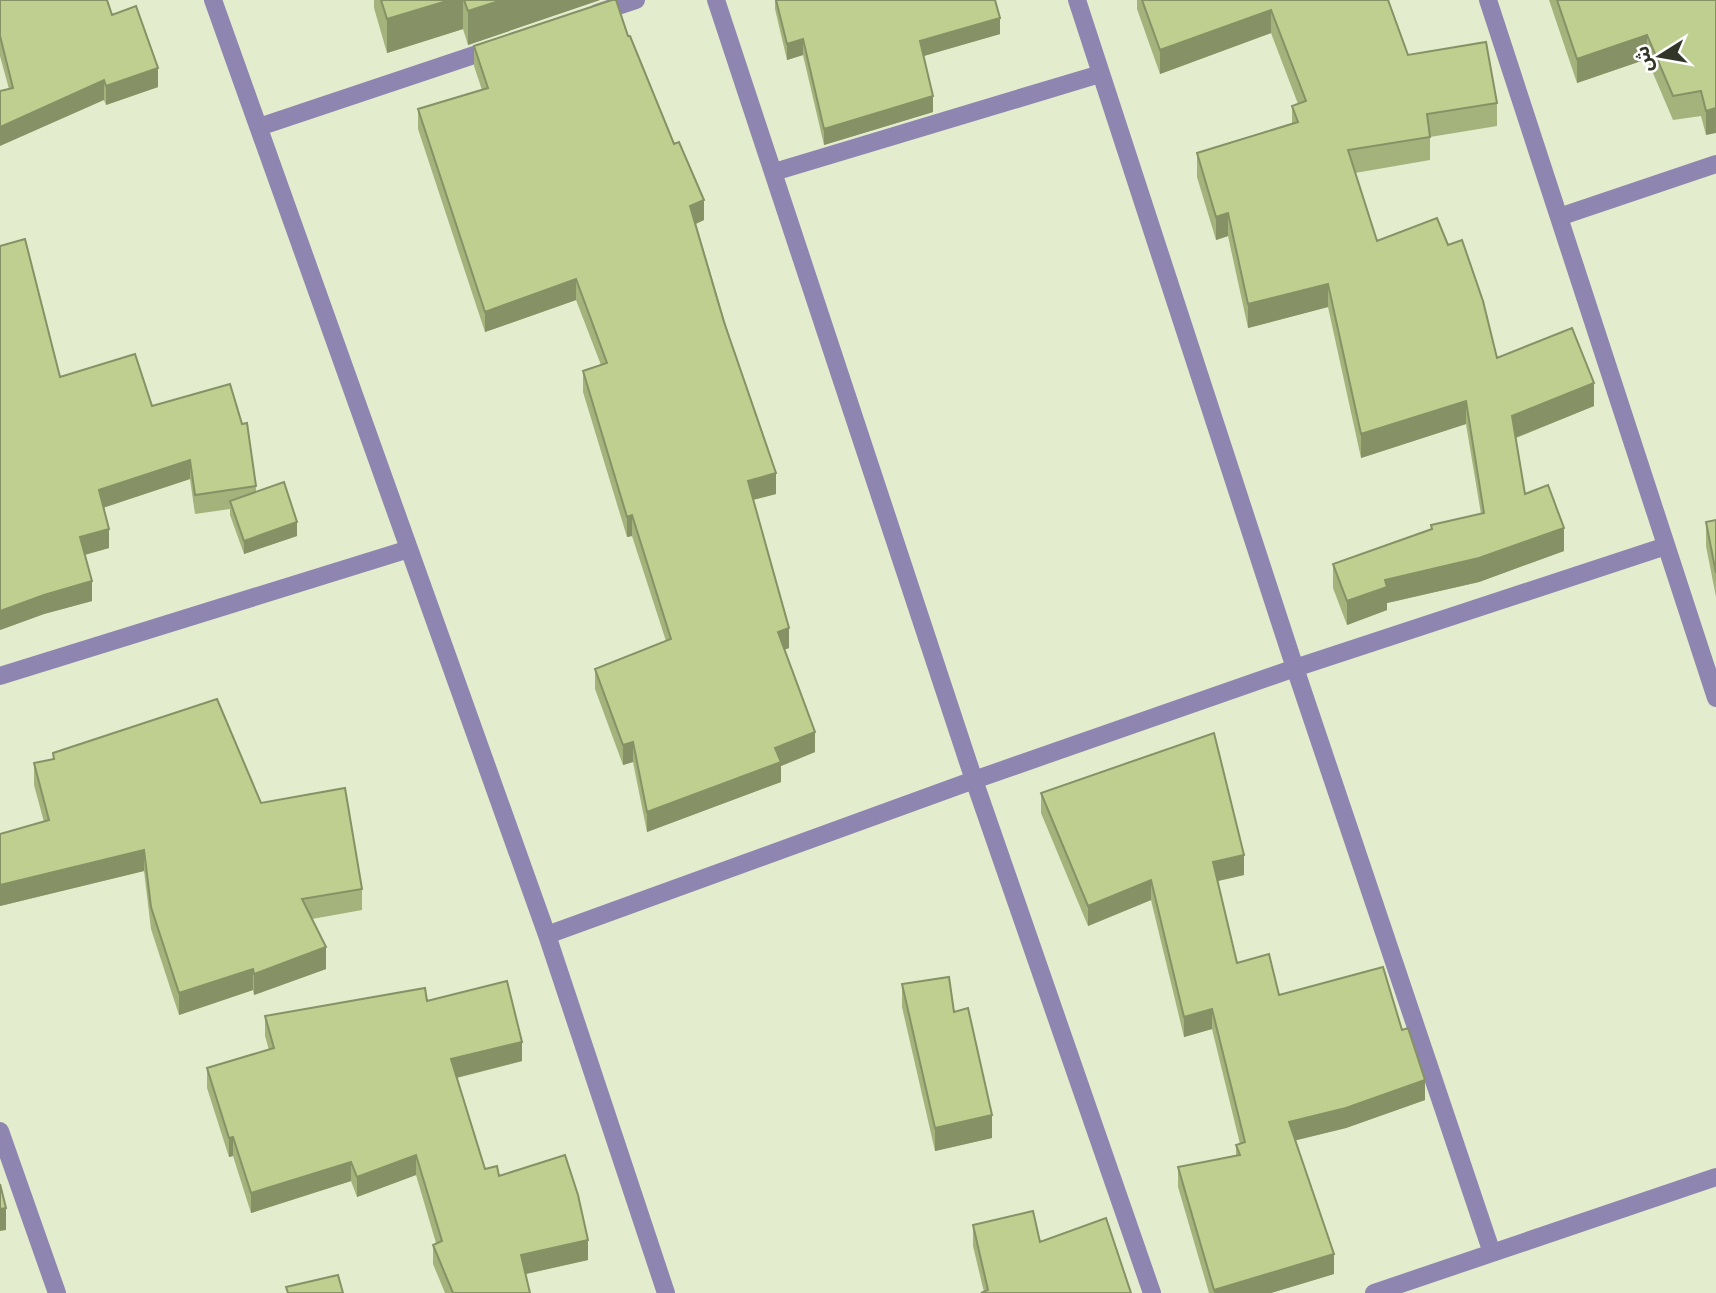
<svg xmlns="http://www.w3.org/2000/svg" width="1716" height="1293" viewBox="0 0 1716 1293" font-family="'Source Serif 4','Noto Sans Arabic',serif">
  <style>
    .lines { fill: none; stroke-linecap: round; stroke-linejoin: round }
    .minor { stroke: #8e85b1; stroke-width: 18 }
    .wall { fill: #a4b27c }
    .shaded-wall { fill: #869165 }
    .building { fill: #bfcf90; stroke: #869165; stroke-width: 2 }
  </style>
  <rect width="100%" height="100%" fill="#e3eccc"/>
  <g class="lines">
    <!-- minor -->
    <path class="minor" d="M 213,0 L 547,935 L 666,1293
      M 716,0 L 974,780 L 1152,1293
      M 1077,0 L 1295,668 L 1492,1253
      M 1488,0 L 1716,698
      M 597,13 L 636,0
      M 259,127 L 498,47
      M 774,172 L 1100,74
      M 1559,217 L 1716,164
      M 0,676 L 409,549
      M 547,935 L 974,780 L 1295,668 L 1666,546
      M 0,1131 L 57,1293
      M 1374,1293 L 1716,1177"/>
  </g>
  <!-- wall -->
  <path class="wall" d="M 0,0 L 112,15 L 158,87 L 106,105 L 104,100 L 9,89 L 0,56 Z
    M 374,0 L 600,0 L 468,45 L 463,29 L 387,53 L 374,8 Z
    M 775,0 L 995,0 L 1000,34 L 924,56 L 933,112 L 824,145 L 803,55 L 787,60 L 775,9 Z
    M 1137,0 L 1388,0 L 1408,55 L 1497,103 L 1497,126 L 1430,137 L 1430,160 L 1355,173 L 1377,241 L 1497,358 L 1594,406 L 1516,438 L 1525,494 L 1564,551 L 1479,582 L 1387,603 L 1387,610 L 1347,625 L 1333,588 L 1333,564 L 1431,529 L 1431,525 L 1481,514 L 1466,424 L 1361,458 L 1328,307 L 1248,328 L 1228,236 L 1216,240 L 1197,177 L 1197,153 L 1292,123 L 1292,106 L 1298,104 L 1271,33 L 1160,74 L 1137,9 Z
    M 1549,0 L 1716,0 L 1706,135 L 1701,116 L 1673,120 L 1647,59 L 1577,83 Z
    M 628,36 L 704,220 L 696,224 L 776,494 L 753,500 L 789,648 L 784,650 L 815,752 L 781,766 L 781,782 L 647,832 L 633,762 L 623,765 L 595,689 L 595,669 L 666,641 L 632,536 L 627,537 L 583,392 L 583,371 L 601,365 L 576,300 L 485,332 L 418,129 L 418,109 L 482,90 L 474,66 L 474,46 Z
    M 0,246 L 60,377 L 152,406 L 256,486 L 256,492 L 297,536 L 244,554 L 230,515 L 230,509 L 195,514 L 190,479 L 103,508 L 109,548 L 85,555 L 92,601 L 44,614 L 0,630 Z
    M 1716,520 L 1716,597 L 1706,546 L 1706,522 Z
    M 53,753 L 261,803 L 362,889 L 362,910 L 312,919 L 326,969 L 254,995 L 253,990 L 179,1015 L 151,929 L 144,871 L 0,906 L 0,834 L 44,822 L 34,785 L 34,763 L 53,759 Z
    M 1041,793 L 1244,875 L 1218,881 L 1237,963 L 1279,995 L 1425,1100 L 1346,1128 L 1296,1140 L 1334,1274 L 1271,1293 L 1209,1293 L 1178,1187 L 1178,1167 L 1236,1155 L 1236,1145 L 1240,1144 L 1212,1029 L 1184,1037 L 1151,900 L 1088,926 L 1041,813 Z
    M 902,984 L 954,1012 L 992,1138 L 935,1151 L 902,1007 Z
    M 427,1001 L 522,1061 L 457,1078 L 485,1169 L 499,1176 L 588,1260 L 526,1274 L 530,1293 L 445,1293 L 433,1264 L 433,1245 L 436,1243 L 416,1175 L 357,1197 L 351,1181 L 251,1213 L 233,1156 L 229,1157 L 207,1088 L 207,1068 L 269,1050 L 265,1036 L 265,1016 Z
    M 973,1225 L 1040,1242 L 1131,1293 L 984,1292 L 973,1246 Z"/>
  <!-- shaded-wall -->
  <path class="shaded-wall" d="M 450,0 L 463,0 L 463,29 L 387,53 L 387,19 Z
    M 502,0 L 600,0 L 468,45 L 468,11 Z
    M 1271,10 L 1271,33 L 1160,74 L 1160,50 Z
    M 1000,18 L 1000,34 L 920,57 L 920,41 Z
    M 1647,35 L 1647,59 L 1577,83 L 1577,59 Z
    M 803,39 L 803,55 L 787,60 L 787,44 Z
    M 158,68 L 158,87 L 106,105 L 106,86 Z
    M 104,80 L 104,100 L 0,146 L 0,127 Z
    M 933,96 L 933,112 L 824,145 L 824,129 Z
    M 1716,108 L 1716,133 L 1706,135 L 1706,111 Z
    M 704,200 L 704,220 L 690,226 L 690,206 Z
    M 1228,213 L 1228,236 L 1216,240 L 1216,217 Z
    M 576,279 L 576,300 L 485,332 L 485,312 Z
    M 1328,284 L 1328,307 L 1248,328 L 1248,304 Z
    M 1594,383 L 1594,406 L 1512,439 L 1512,416 Z
    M 1466,401 L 1466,424 L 1361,458 L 1361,434 Z
    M 190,460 L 190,479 L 99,509 L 99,490 Z
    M 776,473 L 776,494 L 748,501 L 748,481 Z
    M 632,515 L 632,536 L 627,537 L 627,517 Z
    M 297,522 L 297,536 L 244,554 L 244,541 Z
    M 1564,528 L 1564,551 L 1479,582 L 1387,603 L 1387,610 L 1347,625 L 1347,601 L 1385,580 Z
    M 109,529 L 109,548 L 80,556 L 80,537 Z
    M 92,581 L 92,601 L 44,614 L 0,630 L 0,611 L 44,595 Z
    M 789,628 L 789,648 L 778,652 L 778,632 Z
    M 815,732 L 815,752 L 781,766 L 781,782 L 647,832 L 647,812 L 775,748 Z
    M 633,742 L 633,762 L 623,765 L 623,745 Z
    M 144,850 L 144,871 L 0,906 L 0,885 Z
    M 1244,855 L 1244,875 L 1213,882 L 1213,862 Z
    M 1151,880 L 1151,900 L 1088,926 L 1088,906 Z
    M 326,947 L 326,969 L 254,995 L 254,974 Z
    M 253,969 L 253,990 L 179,1015 L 179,993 Z
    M 1212,1009 L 1212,1029 L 1184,1037 L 1184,1017 Z
    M 522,1042 L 522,1061 L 451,1079 L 451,1059 Z
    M 1425,1080 L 1425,1100 L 1346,1128 L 1289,1142 L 1289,1122 Z
    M 992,1115 L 992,1138 L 935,1151 L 935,1128 Z
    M 233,1137 L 233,1156 L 229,1157 L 229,1138 Z
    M 416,1155 L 416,1175 L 357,1197 L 357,1177 Z
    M 351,1162 L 351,1181 L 251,1213 L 251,1193 Z
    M 6,1208 L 6,1230 L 0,1231 L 0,1209 Z
    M 588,1240 L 588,1260 L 521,1275 L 521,1255 Z
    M 1334,1254 L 1334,1274 L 1271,1293 L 1214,1293 L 1214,1290 Z"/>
  <!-- building -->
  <path class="building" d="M 0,0 L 107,0 L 112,15 L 136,6 L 158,68 L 106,86 L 104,80 L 0,127 L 0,91 L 13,88 L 0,36 Z
    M 381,0 L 450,0 L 387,19 Z
    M 464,0 L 502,0 L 468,11 Z
    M 612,0 L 616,0 L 628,36 L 630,36 L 674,144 L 679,142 L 704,200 L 690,206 L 724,322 L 776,473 L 748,481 L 789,628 L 778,632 L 815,732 L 775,748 L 781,762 L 647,812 L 633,742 L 623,745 L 595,669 L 671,639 L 632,515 L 627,517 L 583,371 L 607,363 L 576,279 L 485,312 L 418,109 L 488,88 L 474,46 Z
    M 776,0 L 995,0 L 1000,18 L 920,41 L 933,96 L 824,129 L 803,39 L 787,44 Z
    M 1142,0 L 1388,0 L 1408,55 L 1486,42 L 1497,103 L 1427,114 L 1430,137 L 1348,150 L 1377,241 L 1437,218 L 1448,245 L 1462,240 L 1483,301 L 1497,358 L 1572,328 L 1594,383 L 1512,416 L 1525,494 L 1548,485 L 1564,528 L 1479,558 L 1385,580 L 1387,587 L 1347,601 L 1333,564 L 1432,529 L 1431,525 L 1484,513 L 1466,401 L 1361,434 L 1328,284 L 1248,304 L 1228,213 L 1216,217 L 1197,153 L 1298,122 L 1292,106 L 1306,101 L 1271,10 L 1160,50 Z
    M 1557,0 L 1716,0 L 1716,108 L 1706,111 L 1701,91 L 1673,96 L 1647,35 L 1577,59 Z
    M 25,239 L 60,377 L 135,354 L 152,406 L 230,384 L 242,424 L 247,423 L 256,486 L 195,495 L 190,460 L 99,490 L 109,529 L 80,537 L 92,581 L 44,595 L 0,611 L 0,246 Z
    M 284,482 L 297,522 L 244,541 L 230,501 Z
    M 1716,520 L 1716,573 L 1706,522 Z
    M 217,699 L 261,803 L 345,788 L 362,889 L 302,899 L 326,947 L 254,974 L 253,969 L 179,993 L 151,907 L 144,850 L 0,885 L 0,834 L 49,820 L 34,763 L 54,759 L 53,753 Z
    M 1214,733 L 1244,855 L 1213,862 L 1237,963 L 1269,954 L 1279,995 L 1383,967 L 1402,1030 L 1408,1028 L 1425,1080 L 1346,1108 L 1289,1122 L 1334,1254 L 1214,1290 L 1178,1167 L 1240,1155 L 1236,1145 L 1245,1142 L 1212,1009 L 1184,1017 L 1151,880 L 1088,906 L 1041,793 Z
    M 949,977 L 954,1012 L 968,1008 L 992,1115 L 935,1128 L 902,984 Z
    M 507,981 L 522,1042 L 451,1059 L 485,1169 L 497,1166 L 499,1176 L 565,1155 L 578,1195 L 588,1240 L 521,1255 L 530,1293 L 453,1293 L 433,1245 L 442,1241 L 416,1155 L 357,1177 L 351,1162 L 251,1193 L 233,1137 L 229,1138 L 207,1068 L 274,1048 L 265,1016 L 425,988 L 427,1001 Z
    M 0,1184 L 6,1208 L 0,1209 Z
    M 1033,1211 L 1040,1242 L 1106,1218 L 1131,1293 L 981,1293 L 988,1290 L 973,1225 Z
    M 338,1275 L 343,1293 L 288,1293 L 286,1287 Z"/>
  <!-- north arrow -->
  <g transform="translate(1660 56) rotate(259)" stroke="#ffffff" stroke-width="5" paint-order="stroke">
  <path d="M0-5L12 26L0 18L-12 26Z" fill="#323629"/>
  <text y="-10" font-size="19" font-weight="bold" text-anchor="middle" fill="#323629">ش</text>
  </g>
</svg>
